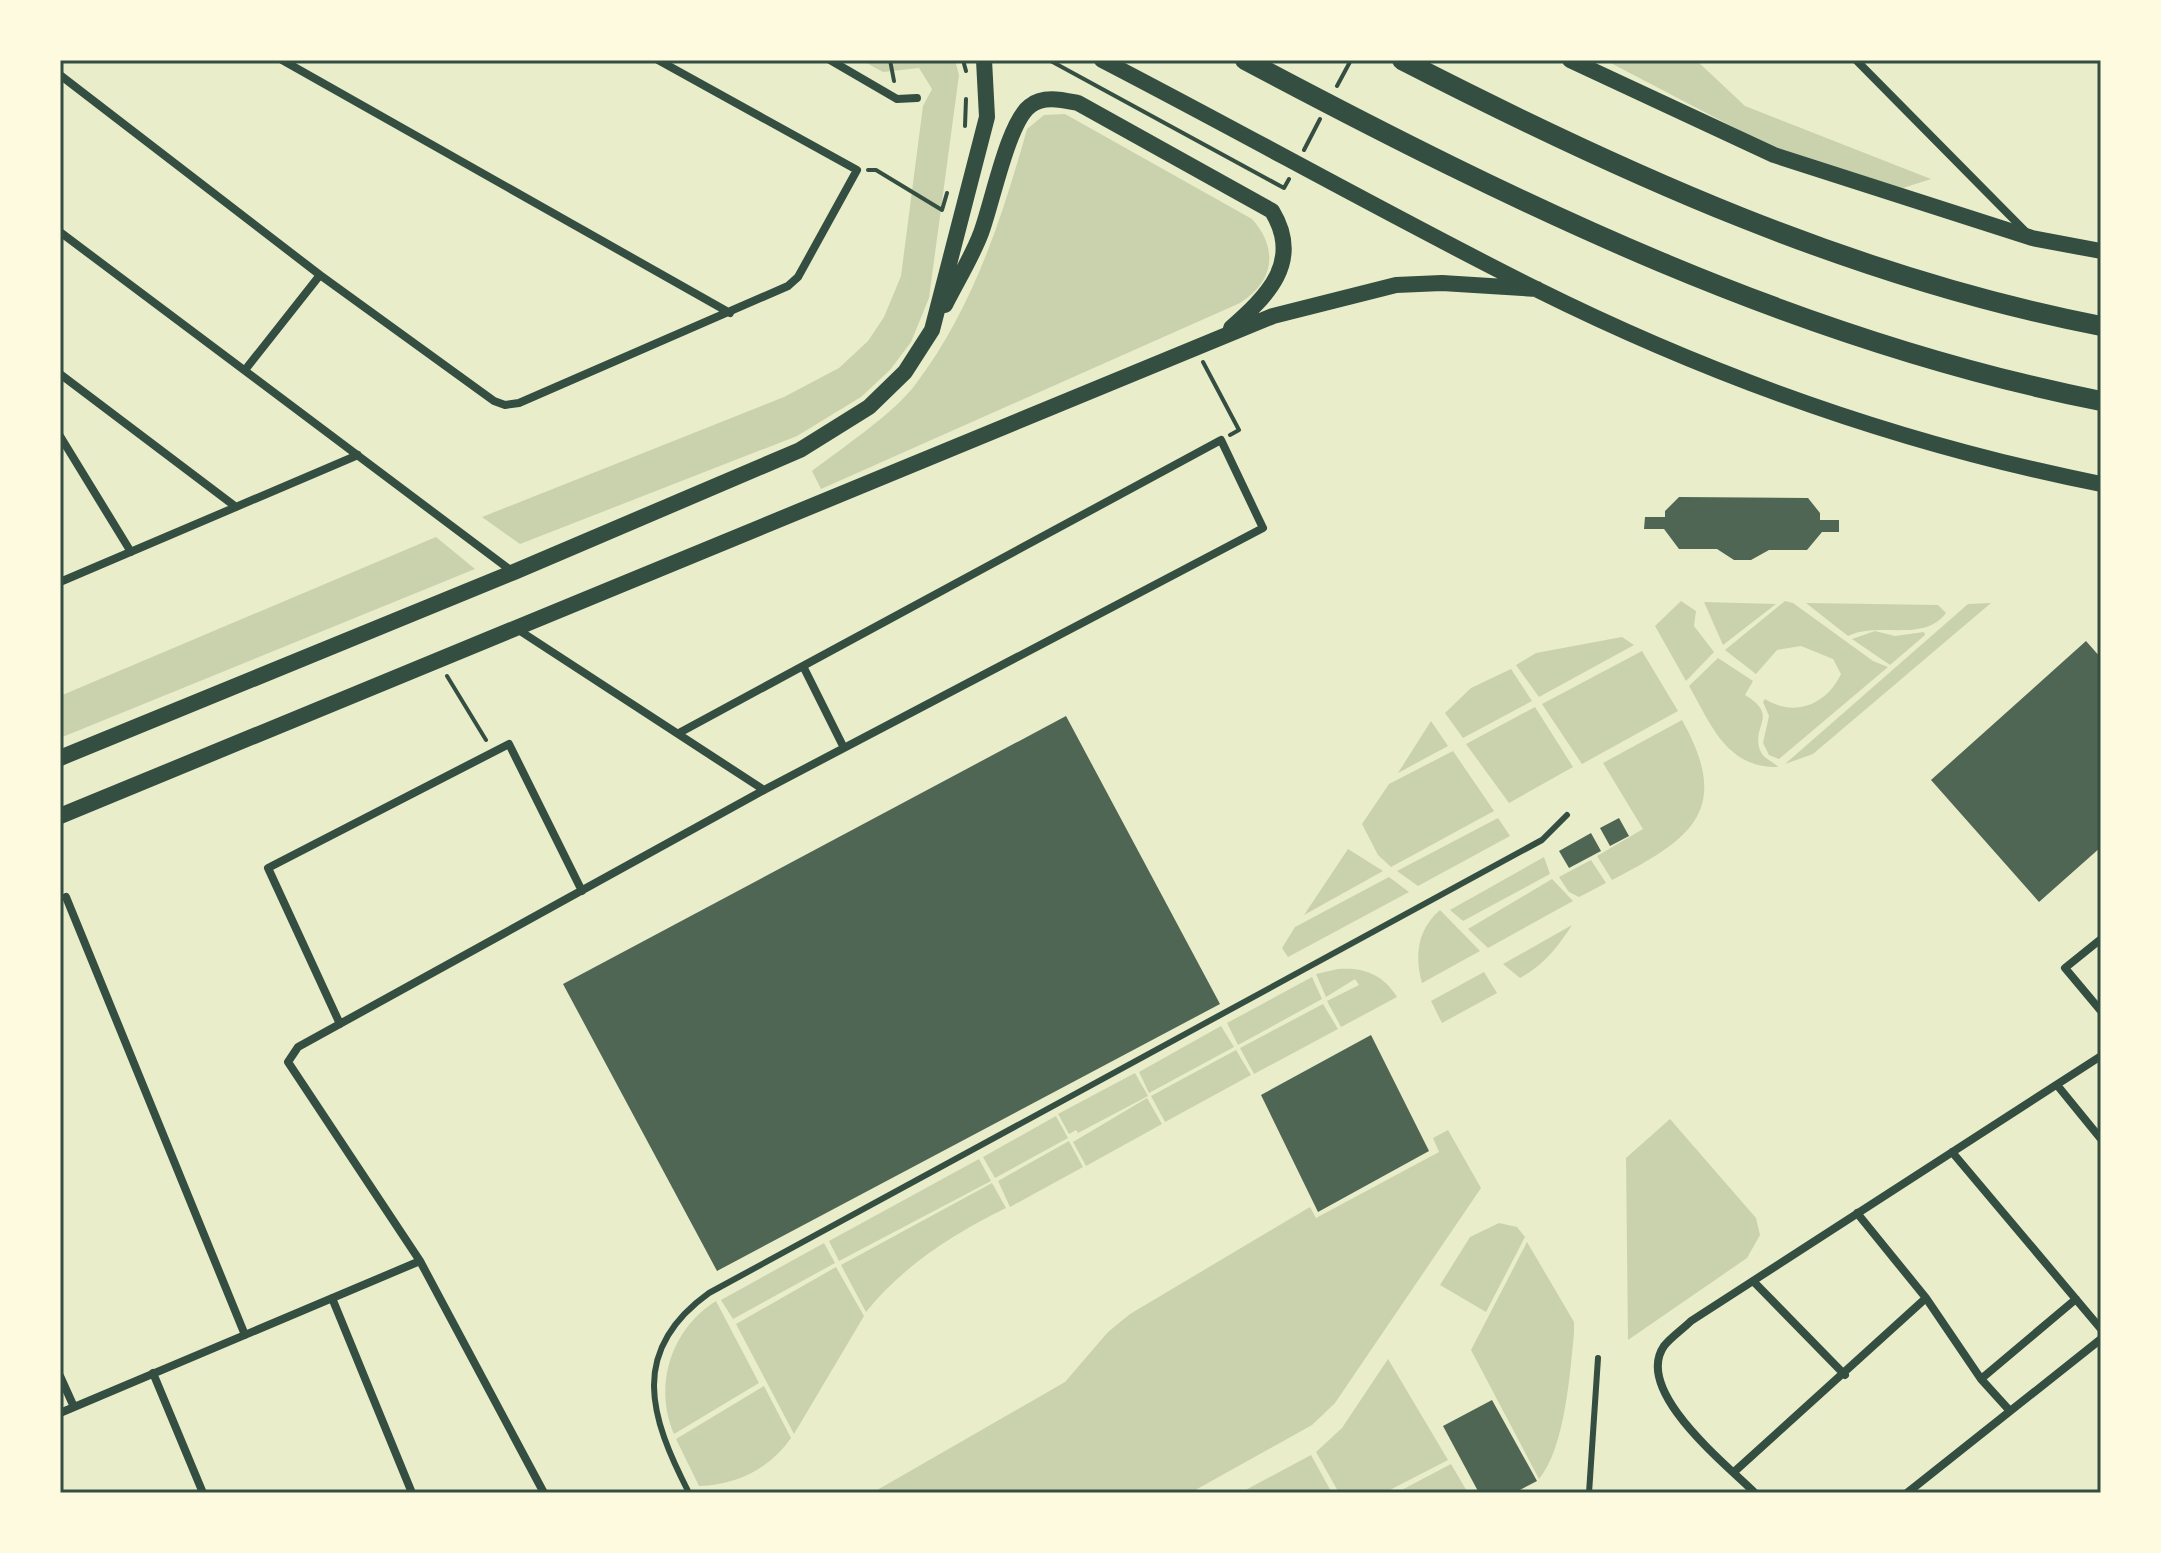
<svg xmlns="http://www.w3.org/2000/svg" width="2161" height="1553" viewBox="0 0 2161 1553" font-family="'Source Sans 3',sans-serif">
  <style>
    .green { fill: #cad2ad }
    .building { fill: #4f6655 }
    .lines { fill: none; stroke-linecap: round; stroke-linejoin: round }
    .path { stroke: #344e41; stroke-width: 4 }
    .service { stroke: #344e41; stroke-width: 6 }
    .minor { stroke: #344e41; stroke-width: 8 }
    .secondary { stroke: #344e41; stroke-width: 16 }
    .trunk { stroke: #344e41; stroke-width: 20 }
    .neatline { fill: none; stroke: #344e41; stroke-width: 3 }
  </style>
  <rect width="100%" height="100%" fill="#e9edc9"/>
  <!-- green -->
  <path class="green" d="M 861,60 L 955,60 L 959,75 L 929,298 L 911,342 L 890,370 L 861,397 L 797,436 L 520,544 L 482,517 L 784,397 L 839,368 L 868,341 L 884,317 L 901,276 L 923,106 L 932,89 L 919,68 L 883,72 Z
    M 1605,60 L 1696,60 L 1745,106 L 1931,179 L 1903,188 L 1775,149 Z
    M 1065,114 L 1252,219 C 1279,249 1274,282 1240,303 L 821,489 L 812,471 C 842,448 893,414 915,385 C 972,310 1002,219 1027,129 L 1044,115 Z
    M 436,537 L 475,569 L 60,738 L 60,696 Z
    M 1681,601 L 1696,611 L 1694,626 L 1714,652 L 1686,681 L 1655,626 Z
    M 1785,601 L 1793,603 L 1873,661 L 1888,667 L 1779,759 L 1769,755 L 1763,743 L 1769,716 L 1763,702 L 1765,699 C 1795,718 1827,704 1841,674 L 1833,659 L 1801,646 L 1777,650 L 1756,674 L 1725,650 Z
    M 1704,602 L 1776,604 L 1723,645 Z
    M 1806,603 L 1938,605 L 1946,613 C 1924,643 1879,621 1848,636 Z
    M 1991,603 L 1813,754 L 1785,764 L 1968,604 Z
    M 1875,631 L 1895,636 L 1924,632 L 1925,635 L 1890,665 L 1852,639 Z
    M 1622,637 L 1634,645 L 1539,697 L 1516,665 L 1536,653 Z
    M 1642,651 L 1678,711 L 1582,764 L 1542,704 Z
    M 1718,658 L 1753,681 L 1745,695 C 1780,716 1751,725 1760,750 C 1763,759 1773,761 1778,767 C 1726,768 1711,724 1689,686 Z
    M 1511,669 L 1532,701 L 1463,738 L 1445,713 L 1471,688 Z
    M 1535,707 L 1573,767 L 1509,803 L 1466,744 Z
    M 1682,720 C 1733,811 1691,839 1612,880 L 1597,856 L 1643,829 L 1603,763 Z
    M 1431,721 L 1448,746 L 1398,773 Z
    M 1453,751 L 1494,811 L 1391,867 L 1378,855 L 1362,824 L 1389,784 Z
    M 1498,818 L 1510,836 L 1418,886 L 1397,871 Z
    M 1348,849 L 1383,871 L 1304,915 Z
    M 1544,857 L 1550,874 L 1463,921 L 1450,910 Z
    M 1591,860 L 1606,883 L 1579,897 L 1569,892 L 1559,877 Z
    M 1389,877 L 1409,892 L 1288,957 L 1282,948 L 1295,927 Z
    M 1552,879 L 1573,901 L 1488,948 L 1468,929 Z
    M 1440,910 L 1480,951 L 1422,983 C 1414,955 1418,929 1440,910 Z
    M 1572,925 C 1557,948 1544,965 1520,978 L 1503,964 Z
    M 1338,969 C 1363,967 1383,974 1397,997 L 1341,1027 L 1327,1001 L 1359,985 L 1355,979 L 1326,997 L 1316,974 Z
    M 1484,972 L 1497,993 L 1442,1023 L 1431,1001 Z
    M 1312,977 L 1322,999 L 1238,1045 L 1227,1023 Z
    M 1323,1004 L 1338,1029 L 1254,1074 L 1240,1048 Z
    M 1221,1026 L 1234,1047 L 1149,1093 L 1139,1072 Z
    M 1236,1050 L 1251,1075 L 1165,1122 L 1151,1096 Z
    M 1135,1073 L 1148,1096 L 1078,1133 L 1076,1130 L 1069,1134 L 1058,1114 Z
    M 1147,1098 L 1162,1124 L 1086,1166 L 1073,1142 Z
    M 1056,1116 L 1068,1138 L 995,1178 L 983,1157 Z
    M 1670,1119 L 1756,1218 L 1760,1235 L 1747,1258 L 1628,1340 L 1626,1158 Z
    M 1448,1130 L 1481,1188 L 1335,1403 L 1312,1425 L 1190,1493 L 872,1493 L 1065,1382 L 1108,1332 L 1130,1314 L 1310,1207 L 1316,1218 L 1439,1152 L 1433,1138 Z
    M 1069,1141 L 1083,1167 L 1010,1207 L 998,1181 Z
    M 979,1159 L 991,1181 L 839,1261 L 829,1241 Z
    M 992,1183 L 1006,1208 C 953,1234 904,1265 866,1312 L 841,1265 Z
    M 1499,1223 L 1517,1227 L 1525,1237 L 1486,1312 L 1440,1285 L 1470,1237 Z
    M 1527,1242 L 1574,1322 L 1574,1333 C 1570,1373 1565,1448 1539,1479 L 1471,1350 Z
    M 824,1243 L 835,1263 L 733,1319 L 721,1300 Z
    M 836,1267 L 864,1316 L 794,1434 L 736,1324 Z
    M 716,1301 L 759,1383 L 674,1434 C 653,1386 671,1329 716,1301 Z
    M 1388,1359 L 1448,1460 L 1384,1493 L 1339,1493 L 1316,1452 L 1342,1428 Z
    M 764,1386 L 791,1438 C 769,1469 737,1485 699,1486 L 676,1439 Z
    M 1311,1455 L 1332,1493 L 1240,1493 Z
    M 1451,1464 L 1468,1493 L 1396,1493 Z"/>
  <!-- building -->
  <path class="building" d="M 1679,497 L 1808,498 L 1820,513 L 1820,520 L 1839,520 L 1839,532 L 1822,532 L 1807,550 L 1769,550 L 1751,560 L 1734,560 L 1717,549 L 1679,549 L 1664,529 L 1644,529 L 1645,517 L 1665,517 L 1665,511 Z
    M 2086,641 L 2101,658 L 2101,847 L 2039,902 L 1931,780 Z
    M 1066,716 L 1220,1004 L 717,1271 L 563,984 Z
    M 1619,818 L 1629,836 L 1610,846 L 1600,828 Z
    M 1591,833 L 1601,851 L 1569,868 L 1559,851 Z
    M 1371,1035 L 1429,1151 L 1318,1212 L 1261,1095 Z
    M 1492,1400 L 1537,1481 L 1514,1493 L 1479,1493 L 1443,1426 Z"/>
  <g class="lines">
    <!-- path -->
    <path class="path" d="M 890,60 L 894,81
      M 963,60 L 966,71
      M 1049,60 L 1284,188 L 1289,179
      M 1337,86 L 1351,60
      M 965,126 L 966,99
      M 1304,150 L 1320,119
      M 868,170 L 876,170 L 942,210 L 947,193
      M 1203,362 L 1239,430 L 1230,435
      M 447,676 L 486,740"/>
    <!-- service -->
    <path class="service" d="M 689,1493 C 650,1417 628,1351 709,1293 L 1542,840 L 1567,815
      M 1589,1493 L 1598,1358"/>
    <!-- minor -->
    <path class="minor" d="M 282,60 L 730,313
      M 830,60 L 897,99 L 917,98
      M 1856,60 L 2027,233
      M 60,75 L 320,275 L 494,401 L 505,405 L 519,403 L 788,286 L 798,277 L 857,170 L 658,60
      M 60,232 L 513,572
      M 245,370 L 320,275
      M 60,374 L 236,507
      M 60,436 L 131,552
      M 60,582 L 358,455
      M 517,629 L 764,790
      M 803,666 L 844,748
      M 66,897 L 245,1335
      M 2101,939 L 2065,968 L 2101,1011
      M 340,1024 L 268,868 L 509,744 L 582,891
      M 2057,1085 L 2101,1139
      M 1952,1152 L 2101,1329
      M 1857,1213 L 1926,1298 L 1981,1379 L 2010,1411
      M 1754,1282 L 1845,1375
      M 332,1298 L 412,1493
      M 153,1373 L 203,1493
      M 60,1376 L 74,1407
      M 1981,1379 L 2076,1299
      M 60,1413 L 420,1261
      M 1734,1472 L 1926,1298
      M 544,1493 L 420,1261 L 288,1062 L 298,1047 L 764,790 L 1263,528 L 1221,440 L 679,733
      M 1755,1493 C 1726,1464 1633,1391 1664,1346 C 1671,1337 1683,1329 1691,1321 L 2101,1056
      M 1907,1493 L 2101,1339"/>
    <!-- secondary -->
    <path class="secondary" d="M 1102,60 C 1247,135 1390,216 1536,289 C 1715,378 1905,445 2101,484
      M 1570,60 L 1774,155 L 2032,238 L 2101,251
      M 945,305 C 957,281 972,257 981,233 C 992,204 1008,122 1030,106 C 1043,95 1063,100 1078,103 L 1272,211 C 1303,262 1267,296 1231,328
      M 60,758 L 514,572 L 800,450 L 869,407 L 905,372 L 932,330 L 987,117 L 984,60
      M 60,816 L 1273,316 L 1396,285 L 1442,283 L 1537,289"/>
    <!-- trunk -->
    <path class="trunk" d="M 1245,60 C 1518,205 1795,340 2101,401
      M 1402,60 C 1624,174 1854,278 2101,326"/>
  </g>
  <!-- border -->
  <rect width="2161" height="1553" fill="none" stroke="#fefae0" stroke-width="124"/>
  <rect x="62" y="62" width="2037" height="1429" class="neatline"/>
</svg>
